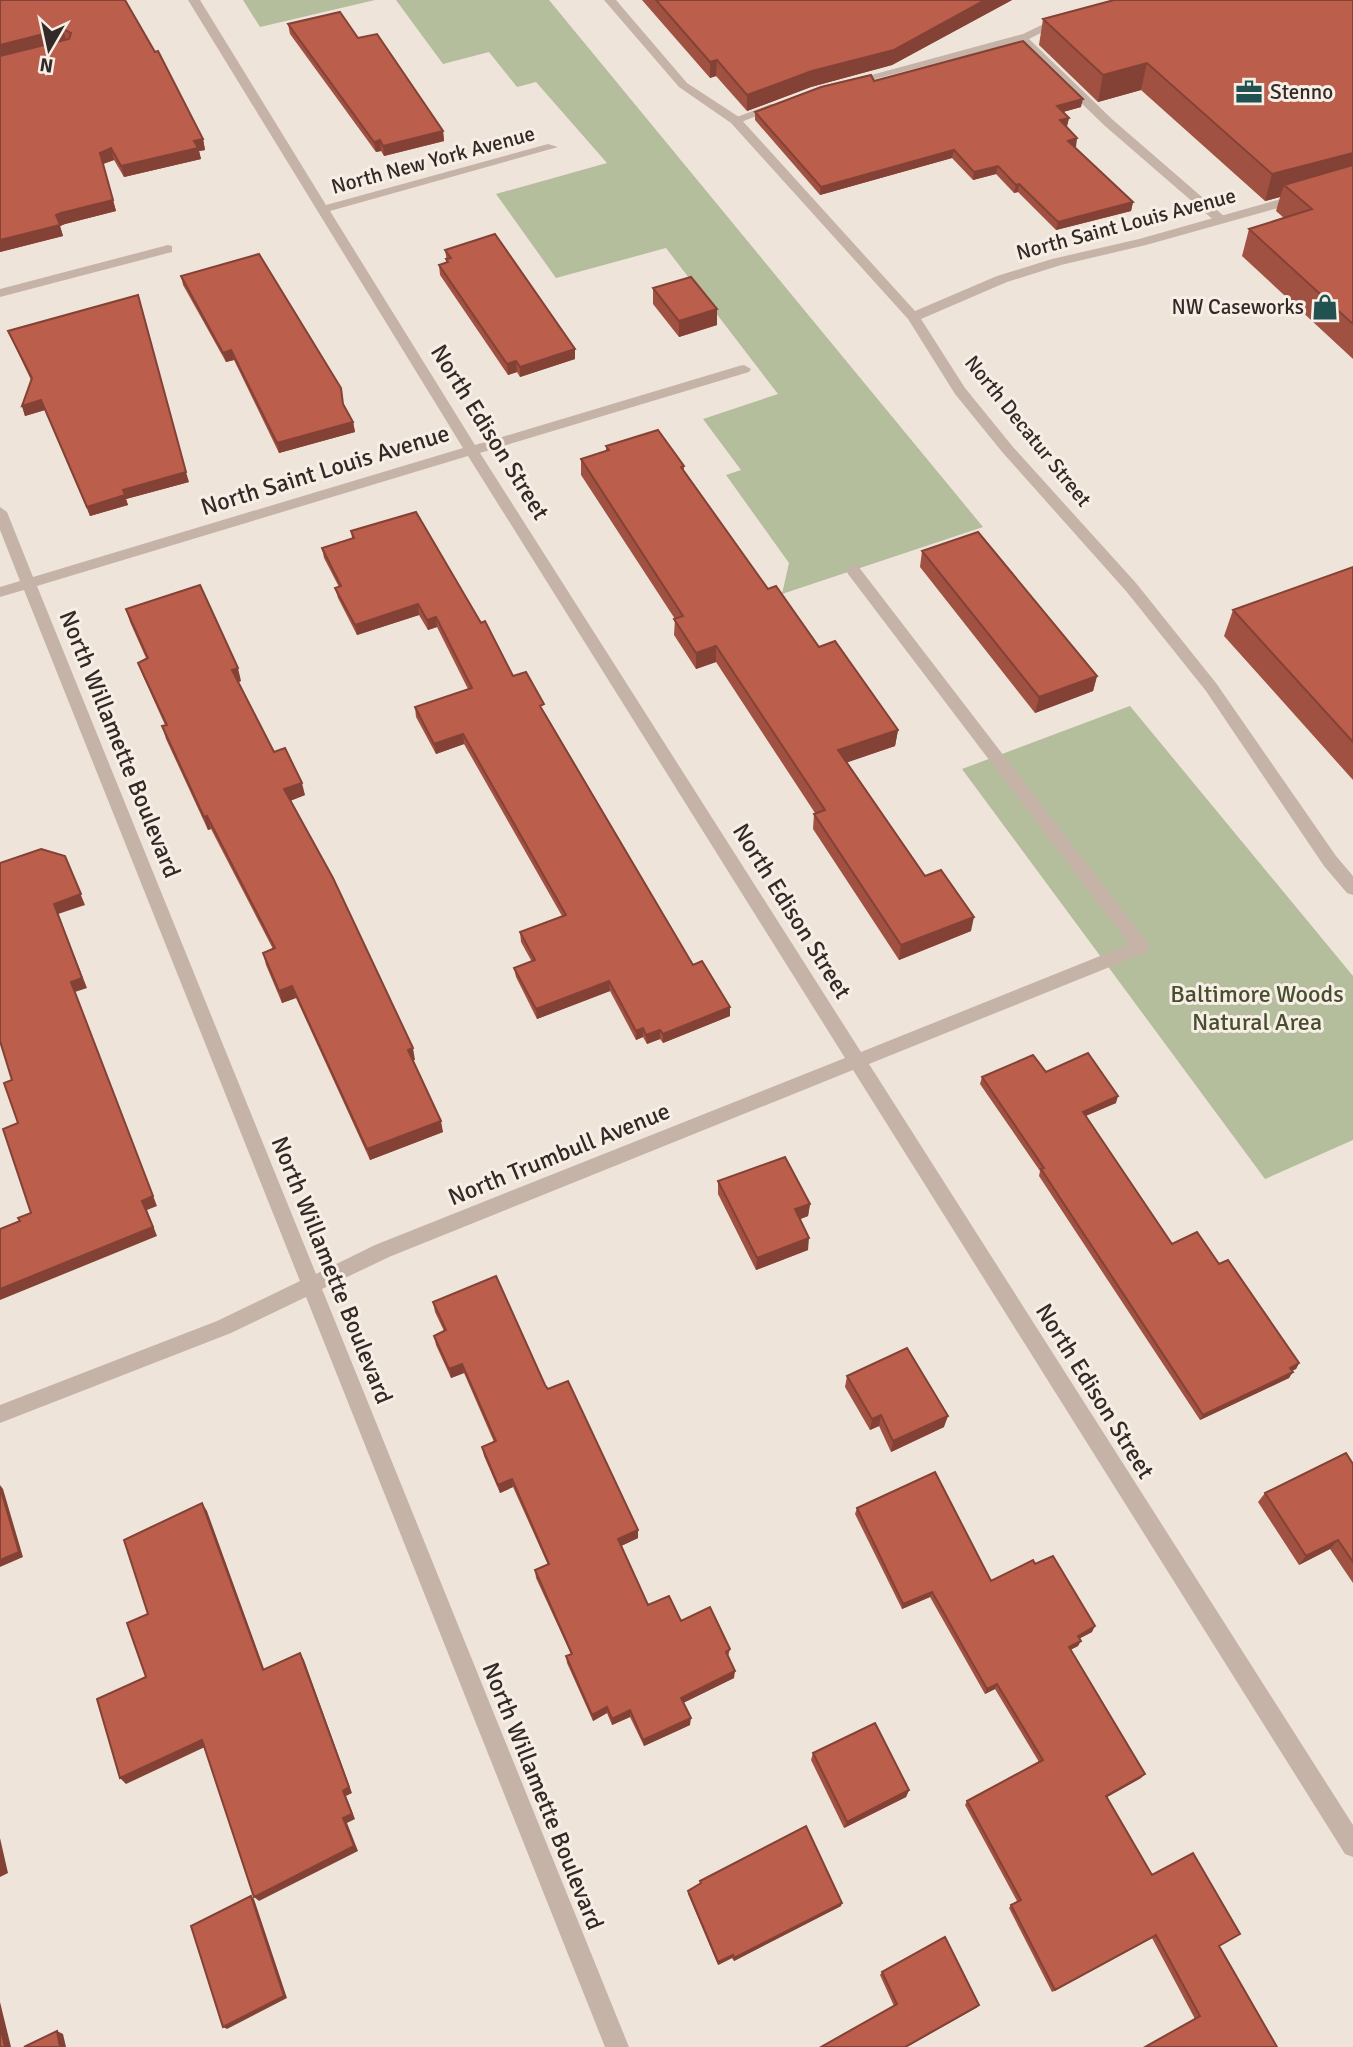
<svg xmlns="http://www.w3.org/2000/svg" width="1353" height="2047" viewBox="0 0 1353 2047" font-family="Signika,sans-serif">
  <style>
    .green { fill: #b4bd9c }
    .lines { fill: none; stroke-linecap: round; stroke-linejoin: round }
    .service { fill: #c6b3a8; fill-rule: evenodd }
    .minor { fill: #c6b3a8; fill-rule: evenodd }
    .wall { fill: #a15141 }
    .shaded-wall { fill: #834235 }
    .building { fill: #bb5e4c; stroke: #834235; stroke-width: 2 }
    .labels { text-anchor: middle; stroke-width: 6; stroke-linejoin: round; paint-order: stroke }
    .far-poi-label { font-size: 21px; fill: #332a27; stroke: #f7eee6; text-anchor: start }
    .far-street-label { font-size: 21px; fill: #332a27; stroke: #f7eee6 }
    .street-label { font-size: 24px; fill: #332a27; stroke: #f7eee6 }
    .park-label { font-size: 24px; fill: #454f2d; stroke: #f7eee6 }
  </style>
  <rect width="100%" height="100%" fill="#efe4da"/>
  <!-- green -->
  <path class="green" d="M 243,0 L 375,0 L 260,27 Z
    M 396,0 L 549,0 L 983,527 L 782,594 L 789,563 L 726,475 L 741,470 L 703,419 L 778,394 L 666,248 L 556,278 L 496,194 L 607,163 L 536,82 L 517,87 L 489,52 L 443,64 Z
    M 1130,706 L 1353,976 L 1353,1140 L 1265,1179 L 962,769 Z"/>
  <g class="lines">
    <!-- service -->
    <path class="service" d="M 604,0 L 616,0 L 687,83 L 687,87 L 679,87 Z
      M 1058,17 L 1068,19 L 1029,39 L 1113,120 L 1225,217 L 1225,223 L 1217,223 L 1105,126 L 1018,42 L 848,86 L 842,83 L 1023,34 Z
      M 771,104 L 781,106 L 739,123 L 729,120 Z
      M 853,565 L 858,566 L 1147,942 L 1150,947 L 1147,952 L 1135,952 L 848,574 L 846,570 Z"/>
    <!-- minor -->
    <path class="minor" d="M 188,0 L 200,0 L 326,205 L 548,144 L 558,147 L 330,211 L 475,445 L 739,366 L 744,365 L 751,369 L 749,372 L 480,453 L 861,1052 L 1135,942 L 1147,942 L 1150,947 L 1147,952 L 869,1064 L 1353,1825 L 1353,1857 L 1345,1854 L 853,1070 L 389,1257 L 322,1289 L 629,2047 L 605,2047 L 306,1297 L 231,1333 L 0,1423 L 0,1405 L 217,1321 L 300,1281 L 24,590 L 0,597 L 0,587 L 20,581 L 0,530 L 0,507 L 7,512 L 33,577 L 463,448 ZM 468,456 L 845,1058 L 375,1245 L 316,1274 L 37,586 Z
      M 679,83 L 687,83 L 739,117 L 915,311 L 997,276 L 1052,259 L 1139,239 L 1295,195 L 1303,195 L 1303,201 L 1146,245 L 1061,265 L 1007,282 L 921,319 L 965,388 L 1013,447 L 1136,583 L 1216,683 L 1336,856 L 1353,876 L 1353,895 L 1347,893 L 1324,866 L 1206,691 L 1126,591 L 1003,453 L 955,394 L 908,319 L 731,123 L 679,87 Z
      M 168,245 L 172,246 L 172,252 L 0,297 L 0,289 Z"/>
  </g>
  <!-- wall -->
  <path class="wall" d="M 0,0 L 125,0 L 203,139 L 205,150 L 199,151 L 201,159 L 124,177 L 114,160 L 103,164 L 116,211 L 65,224 L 60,226 L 63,236 L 0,252 Z
    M 642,0 L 1012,0 L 892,65 L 811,87 L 747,111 L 716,76 L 710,78 Z
    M 1353,0 L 1353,359 L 1242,256 L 1249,229 L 1284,218 L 1276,211 L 1280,197 L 1265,201 L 1141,90 L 1098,102 L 1039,45 L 1043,19 Z
    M 288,24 L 358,38 L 443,131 L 444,141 L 384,156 L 381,151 L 376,152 L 290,34 Z
    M 874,81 L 1081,107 L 1063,112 L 1069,118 L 1067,126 L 1066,126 L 1077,138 L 1075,147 L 1133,202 L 1131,211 L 1056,230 L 1018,192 L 1014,193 L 996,174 L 973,180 L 952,158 L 820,195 L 755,120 L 755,112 Z
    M 445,250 L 575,349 L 575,359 L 520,377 L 517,372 L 508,375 L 440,275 L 439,265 L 447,262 Z
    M 181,276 L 343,404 L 353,422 L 355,432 L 279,453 L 234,360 L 226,362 L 183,285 Z
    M 653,288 L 717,325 L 679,337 L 653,304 Z
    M 8,331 L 189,482 L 126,499 L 128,505 L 90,516 L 45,410 L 25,416 L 22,406 L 31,380 L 12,340 Z
    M 606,446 L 684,466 L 684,471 L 768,589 L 819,647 L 898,730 L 895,746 L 847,762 L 925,876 L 971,931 L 899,960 L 813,829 L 814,814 L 815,813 L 716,662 L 696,669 L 674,635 L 675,619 L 581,475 L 581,459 L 606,451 Z
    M 351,531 L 513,676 L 545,713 L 693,965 L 730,1007 L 730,1016 L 663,1043 L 660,1039 L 647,1044 L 643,1037 L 636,1040 L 610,991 L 537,1019 L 516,977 L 514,968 L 532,962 L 521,942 L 520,932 L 562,916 L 464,744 L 436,754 L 416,717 L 415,707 L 468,689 L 437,627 L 428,630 L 419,615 L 357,635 L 338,598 L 335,588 L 339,587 L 324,558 L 322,548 L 352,538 Z
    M 922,551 L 1097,676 L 1093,691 L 1035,713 L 920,567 Z
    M 1353,567 L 1353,780 L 1224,636 L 1233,610 Z
    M 126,609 L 241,681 L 238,682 L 274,752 L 305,795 L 290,801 L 415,1060 L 413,1060 L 443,1132 L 370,1160 L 296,998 L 282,1003 L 266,965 L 263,953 L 273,949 L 211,829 L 208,830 L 166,739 L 162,726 L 165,725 L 143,676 L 138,663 L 146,658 L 130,622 Z
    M 1046,1072 L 1116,1103 L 1086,1116 L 1172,1244 L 1219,1264 L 1299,1363 L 1296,1369 L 1292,1371 L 1289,1378 L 1200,1420 L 1039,1176 L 1040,1171 L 980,1084 L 982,1077 Z
    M 718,1181 L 810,1204 L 808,1216 L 800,1219 L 808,1250 L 756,1270 L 718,1194 Z
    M 433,1302 L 545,1385 L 638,1530 L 638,1538 L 621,1546 L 648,1605 L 681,1621 L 730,1649 L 728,1657 L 734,1678 L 683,1703 L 690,1725 L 644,1746 L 630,1717 L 612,1725 L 607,1713 L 593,1721 L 567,1663 L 566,1656 L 571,1654 L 536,1578 L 535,1570 L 548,1565 L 513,1487 L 500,1493 L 484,1456 L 482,1447 L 494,1442 L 464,1373 L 451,1378 L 436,1345 L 434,1336 L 444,1331 L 435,1312 Z
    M 847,1376 L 944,1427 L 891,1452 L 879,1426 L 870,1430 L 845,1387 Z
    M 1353,1464 L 1353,1583 L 1330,1549 L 1299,1565 L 1258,1502 L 1265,1493 Z
    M 857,1508 L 991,1581 L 1035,1564 L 1092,1632 L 1080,1638 L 1078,1646 L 1070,1650 L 1141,1778 L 1107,1797 L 1152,1875 L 1219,1946 L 1277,2047 L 1195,2019 L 1152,1938 L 1052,1992 L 1009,1908 L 1011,1905 L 1017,1901 L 965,1805 L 967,1801 L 1039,1762 L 995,1689 L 985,1694 L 930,1597 L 902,1609 L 855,1514 Z
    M 813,1753 L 909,1790 L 906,1797 L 844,1828 L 811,1760 Z
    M 700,1881 L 841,1906 L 734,1961 L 732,1958 L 718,1965 L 688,1894 L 688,1891 L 700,1884 Z
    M 882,1972 L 979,2005 L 976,2008 L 894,2006 L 880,1975 Z"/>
  <!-- shaded-wall -->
  <path class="shaded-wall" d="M 985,0 L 1012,0 L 892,65 L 811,87 L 747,111 L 747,95 Z
    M 63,29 L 66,40 L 0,57 L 0,45 Z
    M 717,60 L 716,76 L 710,78 L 710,62 Z
    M 1147,63 L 1141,90 L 1098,102 L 1103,75 Z
    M 1083,99 L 1081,107 L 1056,114 L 1057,106 Z
    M 1069,118 L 1067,126 L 1058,128 L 1060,120 Z
    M 443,131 L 444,141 L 384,156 L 383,146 Z
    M 1077,138 L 1076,147 L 1067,149 L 1068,141 Z
    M 203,139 L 205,150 L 199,151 L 201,159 L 124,177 L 121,166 Z
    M 380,140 L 381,151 L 376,152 L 374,142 Z
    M 111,148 L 114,160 L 103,164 L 100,153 Z
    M 954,150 L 952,158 L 820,195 L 821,187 Z
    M 1353,153 L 1353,177 L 1284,185 L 1280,197 L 1265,201 L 1272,174 Z
    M 998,166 L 996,174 L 973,180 L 974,172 Z
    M 1019,184 L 1018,192 L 1014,193 L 1016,185 Z
    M 113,200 L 116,211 L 65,224 L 60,226 L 63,236 L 0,252 L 0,240 L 61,213 Z
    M 1133,202 L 1131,211 L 1056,230 L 1058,222 Z
    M 717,309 L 717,325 L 679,337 L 679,321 Z
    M 575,349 L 575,359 L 520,377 L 520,367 Z
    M 231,350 L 234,360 L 226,362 L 223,353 Z
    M 516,361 L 517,372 L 508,375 L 507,364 Z
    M 41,400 L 45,410 L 25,416 L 22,406 Z
    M 353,422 L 355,432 L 279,453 L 277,443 Z
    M 186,472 L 189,482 L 126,499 L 128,505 L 90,516 L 87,507 L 123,490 Z
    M 418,604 L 419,615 L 357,635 L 355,625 Z
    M 436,617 L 437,627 L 428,630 L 427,620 Z
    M 716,646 L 716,662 L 696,669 L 696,653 Z
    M 238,668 L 241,681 L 236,683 L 232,670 Z
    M 1097,676 L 1093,691 L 1035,713 L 1039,697 Z
    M 898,730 L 895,746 L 837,766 L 838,750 Z
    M 463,734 L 464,744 L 436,754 L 434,744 Z
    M 302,783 L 305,795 L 287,802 L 284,789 Z
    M 207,816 L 211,829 L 208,830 L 204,817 Z
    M 65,856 L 85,905 L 58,914 L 87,988 L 75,992 L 157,1206 L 147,1210 L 157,1236 L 0,1300 L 0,1289 L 142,1201 L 71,982 L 54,904 Z
    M 974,917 L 971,931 L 899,960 L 901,945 Z
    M 609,981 L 610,991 L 537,1019 L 536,1009 Z
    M 292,986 L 296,998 L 282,1003 L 279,991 Z
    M 730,1007 L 730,1016 L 663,1043 L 663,1034 Z
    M 643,1028 L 643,1037 L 636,1040 L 636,1031 Z
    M 660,1030 L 660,1039 L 647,1044 L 646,1035 Z
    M 413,1048 L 415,1060 L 410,1061 L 408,1050 Z
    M 1118,1096 L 1116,1103 L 1080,1118 L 1083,1112 Z
    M 441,1121 L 443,1132 L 370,1160 L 367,1149 Z
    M 810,1204 L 808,1216 L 793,1222 L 795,1209 Z
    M 809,1238 L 808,1250 L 756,1270 L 757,1258 Z
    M 1299,1363 L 1296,1369 L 1286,1373 L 1290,1368 Z
    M 462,1364 L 464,1373 L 451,1378 L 449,1369 Z
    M 1293,1372 L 1289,1378 L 1200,1420 L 1203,1415 Z
    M 881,1415 L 879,1426 L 870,1430 L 872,1419 Z
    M 948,1416 L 944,1427 L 891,1452 L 893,1441 Z
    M 512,1479 L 513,1487 L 500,1493 L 498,1485 Z
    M 0,1485 L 3,1489 L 23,1557 L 0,1567 Z
    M 202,1503 L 207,1511 L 267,1677 L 263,1670 Z
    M 638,1530 L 638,1538 L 619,1547 L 618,1539 Z
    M 1338,1540 L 1330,1549 L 1299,1565 L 1306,1556 Z
    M 932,1592 L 930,1597 L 902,1609 L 903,1604 Z
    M 1095,1626 L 1092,1632 L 1075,1641 L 1078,1636 Z
    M 1081,1641 L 1078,1646 L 1066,1652 L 1069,1647 Z
    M 300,1653 L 304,1660 L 352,1793 L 346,1796 L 355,1819 L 347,1823 L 358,1851 L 259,1901 L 254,1897 L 343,1818 L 343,1791 Z
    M 735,1671 L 734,1678 L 681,1704 L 681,1698 Z
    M 997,1684 L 995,1689 L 985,1694 L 987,1689 Z
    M 607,1707 L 607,1713 L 593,1721 L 592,1715 Z
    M 630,1710 L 630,1717 L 612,1725 L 612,1719 Z
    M 691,1718 L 690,1725 L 644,1746 L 643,1740 Z
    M 202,1740 L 207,1746 L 126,1784 L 120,1778 Z
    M 1145,1774 L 1141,1778 L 1102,1800 L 1106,1796 Z
    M 909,1790 L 906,1797 L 844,1828 L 847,1822 Z
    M 0,1838 L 8,1873 L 0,1877 Z
    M 251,1896 L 254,1899 L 287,1998 L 227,2029 L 223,2027 Z
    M 842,1903 L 841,1906 L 734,1961 L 734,1958 Z
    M 1156,1935 L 1152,1938 L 1052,1992 L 1055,1990 Z
    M 733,1955 L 732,1958 L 718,1965 L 718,1962 Z
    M 0,2002 L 11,2047 L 5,2047 L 0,2026 Z
    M 979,2005 L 976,2008 L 907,2047 L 905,2047 Z
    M 57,2031 L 63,2034 L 66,2047 L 60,2047 Z"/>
  <!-- building -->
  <path class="building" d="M 0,0 L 125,0 L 155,52 L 158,51 L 203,139 L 194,141 L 198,148 L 121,166 L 111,148 L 100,153 L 113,200 L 61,213 L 56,215 L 60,225 L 0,240 L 0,56 L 69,39 L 71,33 L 63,29 L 0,45 Z
    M 656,0 L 985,0 L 894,50 L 812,71 L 747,95 L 717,60 L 710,62 Z
    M 1114,0 L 1353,0 L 1353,153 L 1272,174 L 1147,63 L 1103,75 L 1043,19 Z
    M 340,12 L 358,38 L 377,34 L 443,131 L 383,146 L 380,140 L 374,142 L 288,24 Z
    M 1023,41 L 1083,99 L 1057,106 L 1069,118 L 1060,120 L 1077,138 L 1068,141 L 1133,202 L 1058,222 L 1019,184 L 1016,185 L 998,166 L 974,172 L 954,150 L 821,187 L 755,112 L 821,87 L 871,75 L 874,81 Z
    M 1353,165 L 1353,324 L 1249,229 L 1312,209 L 1284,185 Z
    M 495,234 L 575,349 L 520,367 L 516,361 L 507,364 L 439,265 L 448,262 L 446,259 L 451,258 L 445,250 Z
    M 259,254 L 341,388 L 343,404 L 353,422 L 277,443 L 231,350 L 223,353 L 181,276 Z
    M 691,277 L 717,309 L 679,321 L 653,288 Z
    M 138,295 L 186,472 L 123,490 L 125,495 L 87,507 L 41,400 L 22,406 L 32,378 L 8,331 Z
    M 658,430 L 684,466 L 681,467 L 768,589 L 776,586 L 819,647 L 835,641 L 898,730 L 838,750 L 925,876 L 941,870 L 974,917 L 901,945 L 814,814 L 825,810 L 716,646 L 696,653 L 674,619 L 683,616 L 581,459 L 609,450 L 606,446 Z
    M 416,512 L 481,623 L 485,621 L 513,676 L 526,672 L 544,704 L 540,706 L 693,965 L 702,961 L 730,1007 L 663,1034 L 660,1030 L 646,1035 L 643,1028 L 636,1031 L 609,981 L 536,1009 L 514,968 L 535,960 L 520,932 L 566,915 L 463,734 L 434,744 L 415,707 L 472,688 L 436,617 L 427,620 L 418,604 L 355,625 L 335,588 L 341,586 L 322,548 L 354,538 L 351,531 Z
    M 978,532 L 1097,676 L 1039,697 L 922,551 Z
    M 1353,567 L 1353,742 L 1233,610 Z
    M 200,585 L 238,668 L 232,670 L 274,752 L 285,748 L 302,783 L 284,789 L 333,878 L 413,1048 L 408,1050 L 441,1121 L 367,1149 L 292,986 L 279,991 L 263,953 L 275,948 L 207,816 L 204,817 L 162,726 L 167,725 L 138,663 L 148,658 L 126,609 Z
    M 41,849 L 65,856 L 81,894 L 54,904 L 82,978 L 71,982 L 153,1196 L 142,1201 L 153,1227 L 0,1289 L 0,1229 L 20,1221 L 18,1218 L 31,1213 L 3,1129 L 18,1123 L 4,1083 L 12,1080 L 0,1041 L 0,863 Z
    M 1088,1053 L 1118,1096 L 1083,1112 L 1172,1244 L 1197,1232 L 1219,1264 L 1228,1260 L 1299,1363 L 1290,1368 L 1293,1372 L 1203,1415 L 1041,1169 L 1044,1168 L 982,1077 L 1033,1055 L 1046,1072 Z
    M 785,1157 L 810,1204 L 795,1209 L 809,1238 L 757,1258 L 718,1181 Z
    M 496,1276 L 545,1385 L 548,1389 L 568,1381 L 638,1530 L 618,1539 L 648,1605 L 669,1596 L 681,1621 L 710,1607 L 730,1649 L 726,1652 L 735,1671 L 681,1698 L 691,1718 L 643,1740 L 630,1710 L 612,1719 L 607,1707 L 592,1715 L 566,1656 L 572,1654 L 535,1570 L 549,1564 L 512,1479 L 498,1485 L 482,1447 L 496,1441 L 462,1364 L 449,1369 L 434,1336 L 446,1330 L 433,1302 Z
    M 907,1348 L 948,1416 L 893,1441 L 881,1415 L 872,1419 L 847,1376 Z
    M 1346,1453 L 1353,1464 L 1353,1562 L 1338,1540 L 1306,1556 L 1265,1493 Z
    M 935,1472 L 991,1581 L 1033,1560 L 1035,1564 L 1053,1556 L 1095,1626 L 1078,1636 L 1081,1641 L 1069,1647 L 1145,1774 L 1106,1796 L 1152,1875 L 1193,1853 L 1240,1934 L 1219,1946 L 1277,2047 L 1145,2047 L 1200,2016 L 1156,1935 L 1055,1990 L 1011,1905 L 1021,1900 L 967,1801 L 1043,1760 L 997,1684 L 987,1689 L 932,1592 L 903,1604 L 857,1508 Z
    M 0,1487 L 19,1552 L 0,1560 Z
    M 202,1503 L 263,1670 L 300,1653 L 349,1787 L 343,1791 L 352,1814 L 343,1818 L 354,1846 L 254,1897 L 202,1740 L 120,1778 L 97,1699 L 146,1677 L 127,1623 L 148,1614 L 124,1540 Z
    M 875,1723 L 909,1790 L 847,1822 L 813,1753 Z
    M 806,1826 L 842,1903 L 734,1958 L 733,1955 L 718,1962 L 688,1891 L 701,1883 L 700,1881 Z
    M 251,1896 L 284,1996 L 223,2027 L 191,1926 Z
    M 945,1937 L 979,2005 L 905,2047 L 821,2047 L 897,2004 L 882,1972 Z
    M 0,2026 L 5,2047 L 0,2047 Z
    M 57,2031 L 60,2047 L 24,2047 Z"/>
  <!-- icons -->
  <defs>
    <g id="office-bare" transform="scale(2.1)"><path d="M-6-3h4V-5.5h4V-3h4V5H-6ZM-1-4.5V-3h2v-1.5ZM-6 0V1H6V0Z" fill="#215150" stroke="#f7eee6" stroke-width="2.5" paint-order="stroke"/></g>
    <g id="shop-bare" transform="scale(2.1)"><path d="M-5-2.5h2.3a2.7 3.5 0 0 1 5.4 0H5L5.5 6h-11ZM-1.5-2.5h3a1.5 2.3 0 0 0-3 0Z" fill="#215150" stroke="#f7eee6" stroke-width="2.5" paint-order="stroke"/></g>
  </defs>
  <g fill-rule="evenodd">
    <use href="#office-bare" x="1249" y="92"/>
    <use href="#shop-bare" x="1325" y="307"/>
  </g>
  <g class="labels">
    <!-- far-poi labels -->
    <g class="far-poi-label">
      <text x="1270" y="99">Stenno</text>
      <text x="1304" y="314" text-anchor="end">NW Caseworks</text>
    </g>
    <!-- far-street labels -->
    <g class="far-street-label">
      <text transform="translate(433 160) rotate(-15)" y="7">North New York Avenue</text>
      <text transform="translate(1126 224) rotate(-15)" y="7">North Saint Louis Avenue</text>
      <text transform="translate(1028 431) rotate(51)" y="7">North Decatur Street</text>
    </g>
    <!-- street labels -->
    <g class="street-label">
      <text transform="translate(490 432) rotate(58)" y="8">North Edison Street</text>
      <text transform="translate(325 470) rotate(-17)" y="8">North Saint Louis Avenue</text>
      <text transform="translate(120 744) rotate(68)" y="8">North Willamette Boulevard</text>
      <text transform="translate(792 911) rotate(58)" y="8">North Edison Street</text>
      <text transform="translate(559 1154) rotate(-22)" y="8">North Trumbull Avenue</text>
      <text transform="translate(332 1270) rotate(68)" y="8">North Willamette Boulevard</text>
      <text transform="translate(1095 1391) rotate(58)" y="8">North Edison Street</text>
      <text transform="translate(543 1796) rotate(68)" y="8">North Willamette Boulevard</text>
    </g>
    <!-- park labels -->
    <g class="park-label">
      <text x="1257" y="1002">Baltimore Woods<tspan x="1257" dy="28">Natural Area</tspan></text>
    </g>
  </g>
  <!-- north arrow -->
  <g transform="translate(49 49) rotate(189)" stroke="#f7eee6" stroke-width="5" paint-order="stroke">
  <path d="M0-5L12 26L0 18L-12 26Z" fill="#332a27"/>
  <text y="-10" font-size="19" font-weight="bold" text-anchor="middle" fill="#332a27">N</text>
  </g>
</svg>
